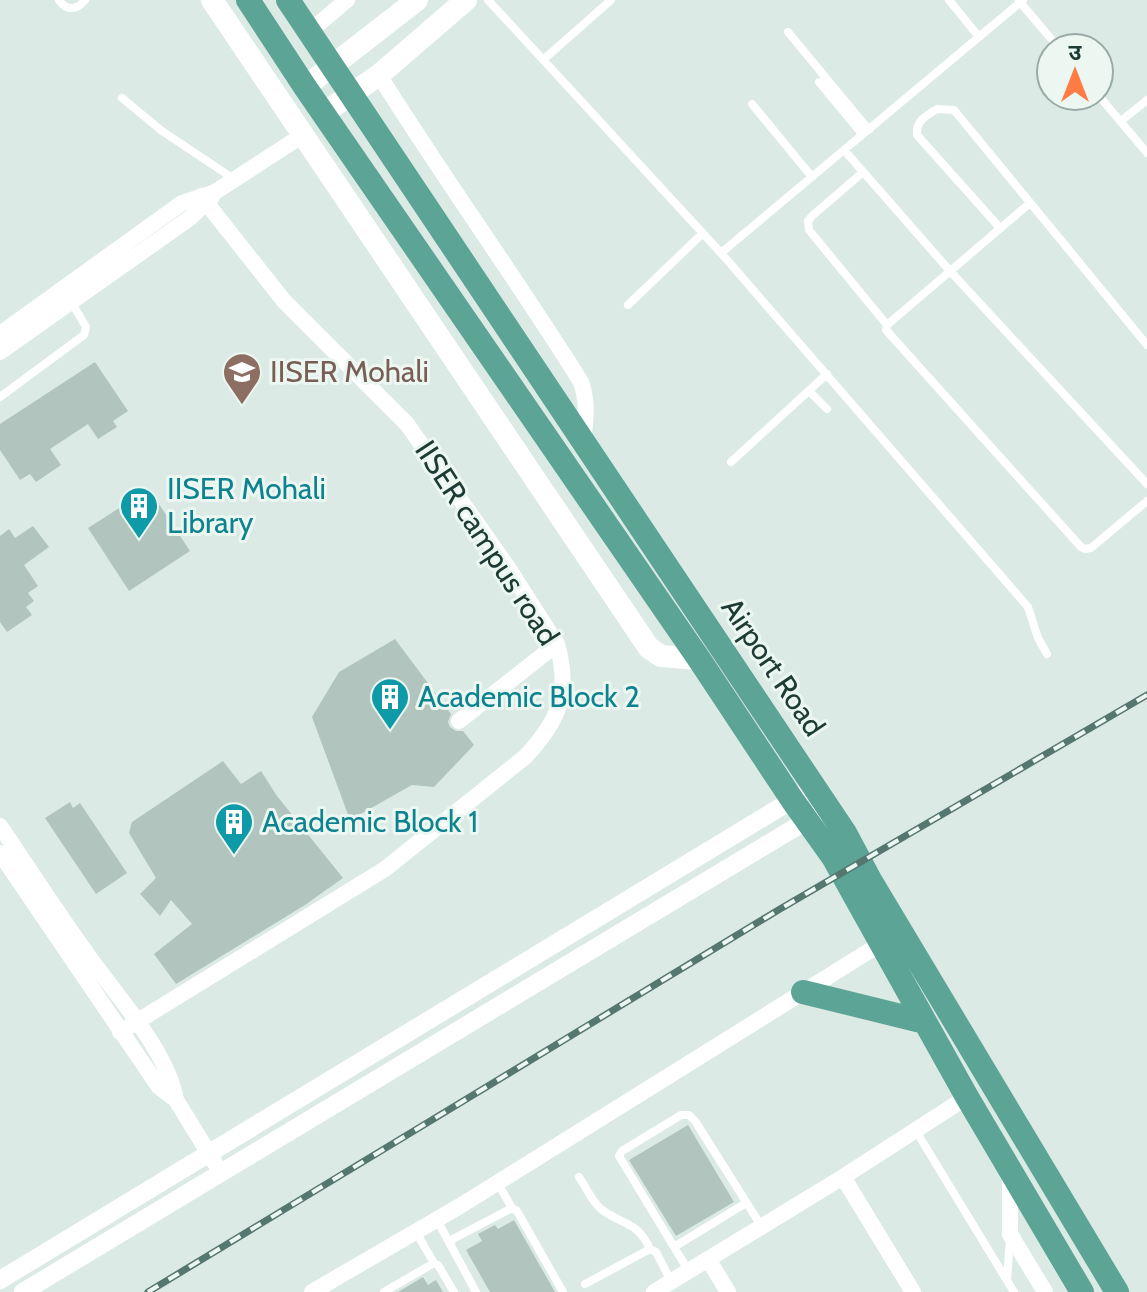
<svg xmlns="http://www.w3.org/2000/svg" width="1147" height="1292" viewBox="0 0 1147 1292" font-family="Cabin,'Noto Sans Devanagari',sans-serif">
  <style>
    .building { fill: #b1c5be }
    .lines { fill: none; stroke-linecap: round; stroke-linejoin: round }
    .service { stroke: #fff; stroke-width: 8 }
    .minor { stroke: #fff; stroke-width: 16 }
    .tertiary { stroke: #fff; stroke-width: 18 }
    .secondary { stroke: #fff; stroke-width: 22 }
    .primary { stroke: #5ca495; stroke-width: 24 }
    .rail-casing { stroke: #567770; stroke-width: 7 }
    .rail { stroke: #ecf7f2; stroke-width: 4; stroke-dasharray: 12; stroke-linecap: butt }
    .labels { text-anchor: middle; stroke-width: 6; stroke-linejoin: round; paint-order: stroke }
    .education-label { font-size: 30px; fill: #785e54; stroke: #ecf7f2; text-anchor: start }
    .culture-label { font-size: 30px; fill: #0d838f; stroke: #ecf7f2; text-anchor: start }
    .street-label { font-size: 30px; fill: #1d3a34; stroke: #ecf7f2 }
  </style>
  <rect width="100%" height="100%" fill="#dceae5"/>
  <!-- building -->
  <path class="building" d="M 95,362 L 128,411 L 113,421 L 117,427 L 98,439 L 88,424 L 50,449 L 61,465 L 36,482 L 30,474 L 20,480 L 0,450 L 0,424 Z
    M 149,489 L 190,551 L 129,591 L 88,528 Z
    M 33,526 L 49,547 L 24,565 L 38,586 L 28,593 L 34,601 L 26,607 L 32,615 L 7,632 L 0,622 L 0,536 L 9,529 L 15,538 Z
    M 395,639 L 451,714 L 448,722 L 450,727 L 456,731 L 463,731 L 474,745 L 434,787 L 412,785 L 350,820 L 312,717 L 339,672 Z
    M 223,761 L 241,784 L 261,771 L 277,796 L 343,878 L 305,905 L 176,984 L 154,954 L 192,924 L 171,900 L 160,916 L 140,894 L 156,878 L 129,833 L 132,822 Z
    M 70,802 L 73,808 L 80,803 L 127,873 L 96,894 L 45,818 Z
    M 688,1125 L 734,1202 L 676,1236 L 629,1160 Z
    M 514,1220 L 555,1292 L 490,1292 L 466,1250 L 482,1241 L 478,1234 L 495,1225 L 498,1229 Z
    M 423,1277 L 428,1285 L 436,1280 L 443,1292 L 398,1292 Z"/>
  <g class="lines">
    <!-- service -->
    <path class="service" d="M 59,0 C 66,11 78,10 85,0
      M 488,0 L 721,253 L 1028,607 L 1038,638 L 1047,654
      M 949,0 L 979,37
      M 1019,1 L 1059,48
      M 788,32 L 869,130
      M 543,60 L 611,0
      M 819,82 L 862,134
      M 1099,96 L 1147,153
      M 122,98 L 162,131 L 234,179
      M 752,104 L 812,177
      M 1121,121 L 1147,100
      M 844,150 L 950,271 L 1147,484
      M 862,173 L 812,216 L 808,221 L 809,230 L 887,325
      M 1030,203 L 887,325 L 886,330 L 1081,547 L 1085,549 L 1091,548 L 1147,501
      M 1000,228 L 917,135 C 916,120 926,116 937,109 L 954,110 L 1147,345
      M 721,253 L 1023,0
      M 628,305 L 703,233
      M 809,391 L 827,409
      M 0,397 L 84,335 L 86,327 L 72,303
      M 731,462 L 827,374
      M 916,1131 L 1014,1292
      M 579,1177 C 586,1187 592,1202 601,1209 C 621,1225 638,1221 650,1249
      M 497,1182 L 512,1208
      M 437,1220 L 450,1244
      M 416,1232 L 434,1263
      M 674,1247 L 746,1203
      M 688,1270 L 619,1156 L 622,1151 L 681,1115 L 689,1115 L 695,1121 L 762,1227
      M 1007,1280 L 1010,1238
      M 585,1284 L 650,1249 L 656,1252 L 671,1281
      M 384,1292 L 434,1263 L 438,1265 L 454,1292
      M 476,1292 L 450,1244 L 453,1239 L 512,1208 L 517,1211 L 563,1292"/>
    <!-- minor -->
    <path class="minor" d="M 309,32 L 347,0
      M 379,75 C 444,179 516,278 581,382 C 588,402 586,419 583,440
      M 0,334 L 182,203 L 215,192 L 303,135
      M 0,352 L 190,218 L 212,197
      M 459,721 L 557,644
      M 0,826 C 29,869 57,912 87,954 C 115,994 168,1051 176,1100
      M 0,853 L 159,1087 L 176,1100 L 221,1173
      M 120,1032 L 385,869 L 525,757 C 559,721 571,693 557,644 L 509,569 L 407,424 L 284,301 L 201,196
      M 1010,1172 L 1010,1234 L 1045,1292
      M 843,1177 L 913,1292
      M 708,1259 L 728,1292
      M 312,1292 L 460,1206 L 882,943
      M 654,1292 L 843,1177 L 967,1097"/>
    <!-- tertiary -->
    <path class="tertiary" d="M 0,1280 L 802,794
      M 23,1292 L 816,815"/>
    <!-- secondary -->
    <path class="secondary" d="M 212,0 L 649,648 L 661,656 L 699,659
      M 305,87 L 417,0
      M 324,113 L 379,75 L 466,0"/>
    <!-- primary -->
    <path class="primary" d="M 248,0 L 305,87 L 699,659 L 793,801 L 833,857 L 967,1097 L 1082,1292
      M 288,0 L 845,833 L 870,880 L 1117,1292
      M 803,992 L 925,1022"/>
    <!-- rail casing -->
    <g class="rail-casing">
      <path id="rail" d="M 148,1292 L 780,909 L 1147,695"/>
    </g>
    <!-- rail -->
    <use href="#rail" class="rail"/>
  </g>
  <!-- icons -->
  <defs>
    <g id="university-pin" transform="scale(2)"><path d="M0 17L-7.5 6A9.5 9.5 0 1 1 7.5 6Z" fill="#8d6e63" stroke="#ecf7f2"/><path d="M0-5L7-2L0 1L-7-2ZM-4 1L0 2.5L4 1V4Q0 6-4 4Z" fill="#fff"/></g>
    <g id="building-pin" transform="scale(2)"><path d="M0 17L-7.5 6A9.5 9.5 0 1 1 7.5 6Z" fill="#0f9aa8" stroke="#ecf7f2"/><path d="M-4-6H4V6H1V3H-1V6H-4ZM-2.5-4.3h1.7v1.8h-1.7ZM.8-4.3h1.7v1.8H.8ZM-2.5-1h1.7V.8h-1.7ZM.8-1h1.7V.8H.8Z" fill="#fff"/></g>
  </defs>
  <g fill-rule="evenodd">
    <use href="#university-pin" x="242" y="372"/>
    <use href="#building-pin" x="139" y="506"/>
    <use href="#building-pin" x="390" y="697"/>
    <use href="#building-pin" x="234" y="822"/>
  </g>
  <g class="labels">
    <!-- education labels -->
    <g class="education-label">
      <text x="270" y="382">IISER Mohali</text>
    </g>
    <!-- culture labels -->
    <g class="culture-label">
      <text x="167" y="499">IISER Mohali<tspan x="167" dy="34">Library</tspan></text>
      <text x="418" y="707">Academic Block 2</text>
      <text x="262" y="832">Academic Block 1</text>
    </g>
    <!-- street labels -->
    <g class="street-label">
      <text transform="translate(487 543) rotate(57)" y="10">IISER campus road</text>
      <text transform="translate(773 667) rotate(56)" y="10">Airport Road</text>
    </g>
  </g>
  <!-- north arrow -->
  <g transform="translate(1075 72)"><circle r="38" fill="#ecf7f2" stroke="#99aba6" stroke-width="2"/>
  <path d="M0-6L14 30L0 20L-14 30Z" fill="#ff7c45"/>
  <text y="-12" font-size="22" font-weight="bold" text-anchor="middle" fill="#1d3a34">उ</text>
  </g>
</svg>
